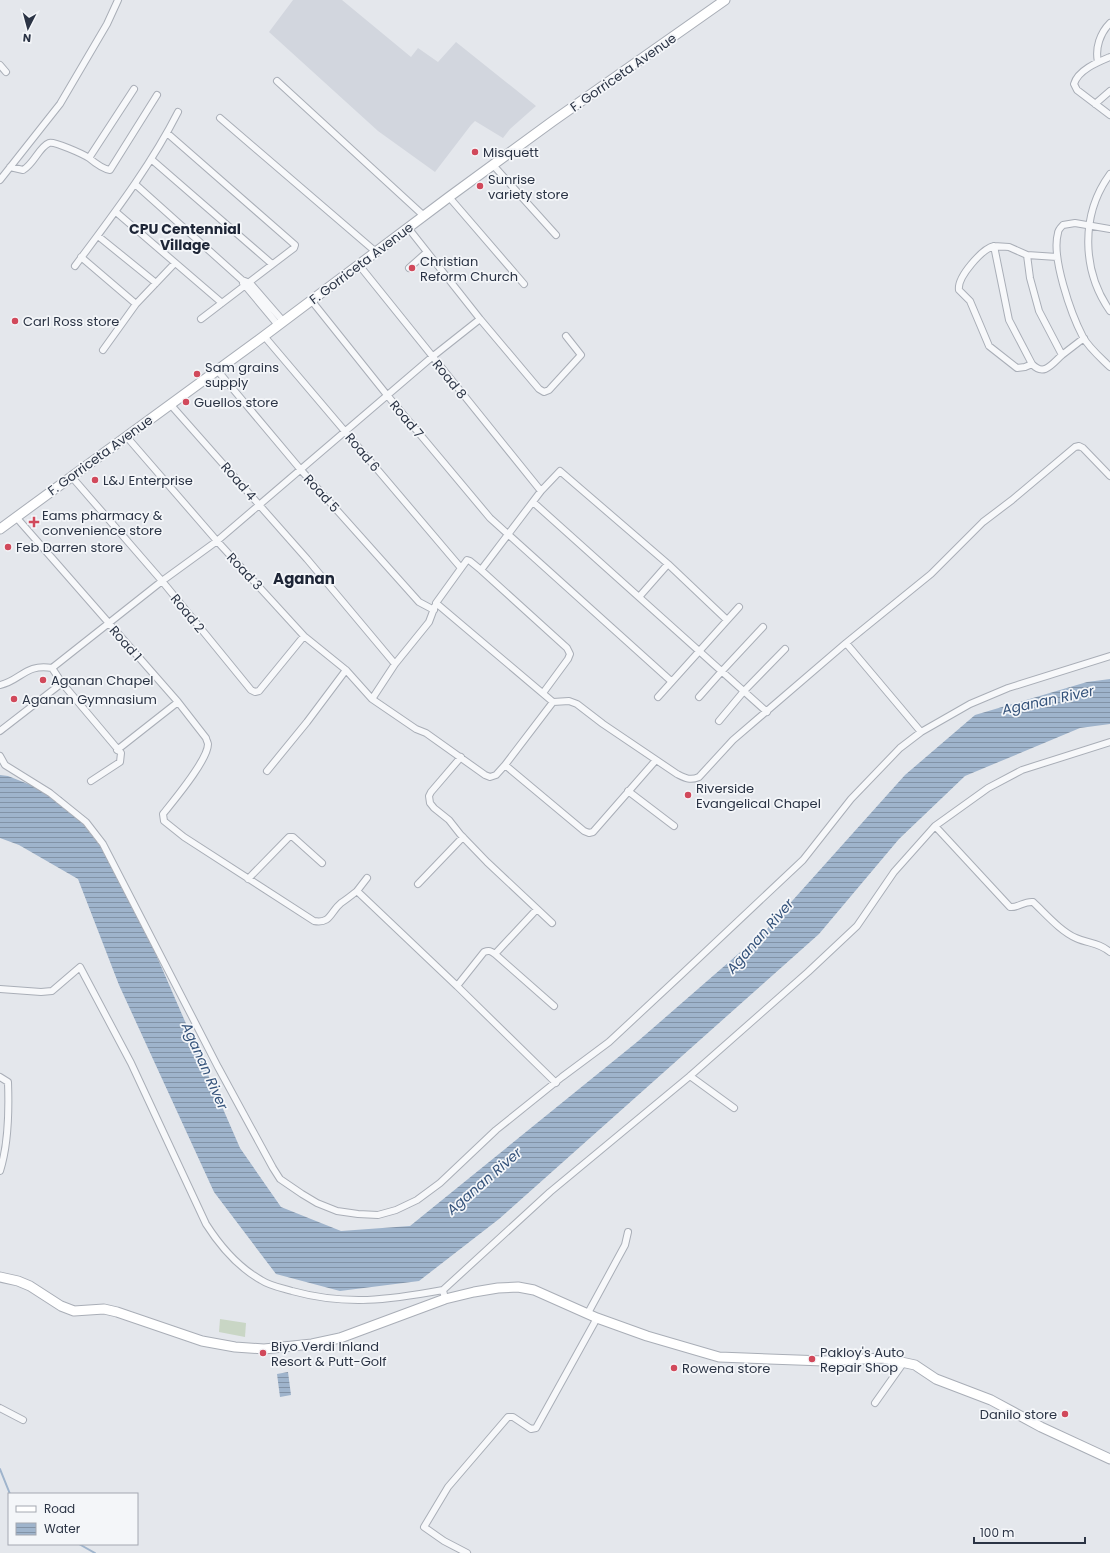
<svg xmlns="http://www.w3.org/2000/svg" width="1110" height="1553" viewBox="0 0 1110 1553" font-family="Poppins,sans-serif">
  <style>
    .built { fill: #d2d6de }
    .pitch { fill: #c9d6c5 }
    .water { fill: url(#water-rules) }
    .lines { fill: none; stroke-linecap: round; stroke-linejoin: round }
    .stream { stroke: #9fb4cc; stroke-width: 2 }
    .street-casing { stroke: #a9aeb7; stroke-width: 8 }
    .secondary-casing { stroke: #a9aeb7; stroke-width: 11 }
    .street { stroke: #f7f8fa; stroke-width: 6 }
    .secondary { stroke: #fff; stroke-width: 9 }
    .poi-dot { fill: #d1495b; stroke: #f4f6f9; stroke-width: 1.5 }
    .labels { text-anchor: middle; stroke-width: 3.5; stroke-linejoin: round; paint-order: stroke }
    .street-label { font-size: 13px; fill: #2b3445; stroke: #f4f6f9 }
    .poi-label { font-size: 13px; fill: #2b3445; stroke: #f4f6f9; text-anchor: start }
    .neighbourhood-label { font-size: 14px; font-weight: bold; fill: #1d2536; stroke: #f4f6f9 }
    .water-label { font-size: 14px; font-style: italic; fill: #34527a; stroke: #f4f6f9 }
    .quarter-label { font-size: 15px; font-weight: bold; fill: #1d2536; stroke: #f4f6f9 }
  </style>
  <defs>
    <pattern id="water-rules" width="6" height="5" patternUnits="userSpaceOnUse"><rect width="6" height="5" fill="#9fb4cc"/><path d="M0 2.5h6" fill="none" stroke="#8293a7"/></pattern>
  </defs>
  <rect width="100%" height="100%" fill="#e4e7ec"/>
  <!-- built -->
  <path class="built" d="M 293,0 L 342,0 L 411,57 L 418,48 L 438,62 L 456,42 L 536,106 L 510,129 L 503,138 L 475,121 L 471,125 L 435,172 L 378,131 L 269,32 Z"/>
  <!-- pitch -->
  <path class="pitch" d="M 220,1319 L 246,1323 L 245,1337 L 219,1332 Z"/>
  <!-- water -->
  <path class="water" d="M 1110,679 L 1110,724 L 1080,728 L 965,776 L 899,839 L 819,934 L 499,1219 L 419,1281 L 340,1291 L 276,1274 L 214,1192 L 119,985 L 78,879 L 19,845 L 0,838 L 0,775 L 8,776 L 61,797 L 90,823 L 154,950 L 240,1148 L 281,1207 L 341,1231 L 410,1226 L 637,1042 L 767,929 L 905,775 L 975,715 L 1087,682 Z
    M 288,1372 L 291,1395 L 280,1397 L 277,1374 Z"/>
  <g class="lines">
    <!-- stream -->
    <path class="stream" d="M 0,1469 L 10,1494
      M 79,1544 L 95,1553"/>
    <!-- street casing -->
    <g class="street-casing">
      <path id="street" d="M 1110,57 C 1098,62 1078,70 1074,84 L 1077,90 L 1110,115
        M 1098,62 C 1095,48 1100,33 1110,23
        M 0,65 L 6,72
        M 277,81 L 424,216
        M 1095,104 L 1110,91
        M 220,118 L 376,252
        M 167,133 L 295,245 L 294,248 L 201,319
        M 89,158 L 134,89
        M 151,159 L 272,264
        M 493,165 L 556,235
        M 10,167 L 23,170 C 34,164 39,147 49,143 C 54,141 83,154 89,158 C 95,163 103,169 110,170 L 157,95
        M 1110,174 C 1080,215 1082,271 1110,311
        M 0,180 L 60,104 L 107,24 L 118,0
        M 135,184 L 242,280 L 250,283 L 283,321
        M 449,197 L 524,284
        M 116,212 L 222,303
        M 409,229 L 480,319 L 539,389 L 544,392 L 549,390 L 581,355 L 566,336
        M 1110,229 L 1075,223 L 1063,225 C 1061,227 1058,230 1058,233 C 1051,257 1071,314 1083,337 C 1089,348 1101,358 1110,367
        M 98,236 L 156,283
        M 994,246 C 982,249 957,277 959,290 L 970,301 L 989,346 L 1017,368 L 1025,367 L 1032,364
        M 1027,255 L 1009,247 L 994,246 L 1009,320 L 1032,364 C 1044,377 1052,364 1062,355
        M 81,257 L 136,304
        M 1057,257 L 1027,255 L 1030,278 L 1039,311 L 1062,355 L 1084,338
        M 359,265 L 541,491
        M 75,266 C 112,216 150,167 178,112
        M 409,268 L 427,252
        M 243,283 L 278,325
        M 311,300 L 387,395 L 490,518 L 671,681
        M 264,336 L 461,568
        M 103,350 L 136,304 L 175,263
        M 217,370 L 301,470 L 419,602 L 434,610
        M 170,404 L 307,559 L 395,664
        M 126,436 L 217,541 L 304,636 L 346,670 L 372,699 L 416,729 L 426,733 L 485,775 L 490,777 L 496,775 L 505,765 L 553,702 L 569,701 L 577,704 L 603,724 L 677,774 C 685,778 690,781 699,777 L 733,740 L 846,643 L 931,574 L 983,522 L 1012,500 L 1075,447 L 1079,446 L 1083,448 L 1110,476
        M 71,476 L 162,581 L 251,690 L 255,692 L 259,691 L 304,636
        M 533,502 L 767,712
        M 16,517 L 178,702 L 206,738 C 206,739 208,743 208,744 C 208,760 174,800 163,814 L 164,821 L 184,837 L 314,921 C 331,924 330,912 341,903 C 347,899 352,895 357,891 L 457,986 L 484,952 C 489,950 491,951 495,954 L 537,909
        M 481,570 L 541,491 L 560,471 L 668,564 L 727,620
        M 639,597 L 668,564
        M 846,643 L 921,732
        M 52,668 L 162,581 L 217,541 L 432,357 L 480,319
        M 0,685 C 20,681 26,663 52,668 L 62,683 L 121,753 L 120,762 L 91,781
        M 543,693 L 568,659 L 570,654 L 567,648 L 481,570 L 470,561 L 467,560 L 436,603 L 553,702
        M 658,697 L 739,607
        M 699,697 L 722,671 L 763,627
        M 372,699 L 395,664 L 429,622 L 435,606
        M 719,721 L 744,691 L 785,649
        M 0,731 L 62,683
        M 117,750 L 178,702
        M 0,756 L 5,765 L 50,793 L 86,822 L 103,844 L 218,1067 L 273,1168 L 280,1179 L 302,1194 L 317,1203 L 337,1211 L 358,1214 L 378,1215 L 396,1210 L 417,1200 L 440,1183 L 496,1130 L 562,1077 L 609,1042 L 683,973 L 803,860 L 851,799 L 900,748 L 921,732 L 970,704 L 1008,688 L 1110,656
        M 461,757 L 431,792 L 429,796 L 430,803 L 434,808 L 449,820 L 460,834 L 487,862 L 552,923
        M 505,765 L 584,831 L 589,833 L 593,832 L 656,760
        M 267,771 L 307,722 L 346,670
        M 628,791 L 674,826
        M 935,826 L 1010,907 C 1018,908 1024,901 1033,902 C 1045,913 1060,931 1076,938 C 1089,944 1098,942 1110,952
        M 248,879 L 289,837 L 293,837 L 322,863
        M 418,884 L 463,837
        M 357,891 L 367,878
        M 495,954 L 554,1006
        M 457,986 L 556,1083
        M 0,989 L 41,992 L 52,991 L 80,967 L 131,1063 L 206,1224 C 220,1246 238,1267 261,1280 C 270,1286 282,1288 292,1291 C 347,1306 388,1300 443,1290
        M 690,1076 L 734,1108
        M 0,1077 L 8,1082 C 9,1109 8,1146 0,1171
        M 445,1299 L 443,1290 L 550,1192 L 690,1076 L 808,972 L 857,926 L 894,872 L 935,826 L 988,788 L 1022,770 L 1110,742
        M 588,1313 L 625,1245 L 628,1232
        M 875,1403 L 904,1362
        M 0,1408 L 23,1420
        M 467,1553 L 444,1541 L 424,1527 L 448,1487 L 508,1417 L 513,1417 L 531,1429 L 536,1428 L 597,1318"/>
    </g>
    <!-- secondary casing -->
    <g class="secondary-casing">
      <path id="secondary" d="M 0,529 L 264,336 L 449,197 L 553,121 L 725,0
        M 0,1277 L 18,1281 L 30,1286 L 61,1306 L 74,1311 L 104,1309 L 117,1312 L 202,1341 L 235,1347 L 264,1349 L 312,1344 L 340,1338 L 445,1299 L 474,1292 L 498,1288 L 518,1287 L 534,1290 L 597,1318 L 647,1336 L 719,1357 L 824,1361 L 883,1358 L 915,1365 L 936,1379 L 991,1400 L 1041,1427 L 1110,1459"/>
    </g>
    <!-- street -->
    <use href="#street" class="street"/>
    <!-- secondary -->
    <use href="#secondary" class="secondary"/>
  </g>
  <!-- markers -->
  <g class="poi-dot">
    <circle cx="475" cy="152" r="4"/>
    <circle cx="480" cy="186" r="4"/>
    <circle cx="412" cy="268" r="4"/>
    <circle cx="15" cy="321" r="4"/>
    <circle cx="197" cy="374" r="4"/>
    <circle cx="186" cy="402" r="4"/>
    <circle cx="95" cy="480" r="4"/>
    <path d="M32 516h4v4h4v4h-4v4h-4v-4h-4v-4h4z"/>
    <circle cx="8" cy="547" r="4"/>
    <circle cx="43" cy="680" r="4"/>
    <circle cx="14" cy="699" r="4"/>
    <circle cx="688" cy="795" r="4"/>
    <circle cx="263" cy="1353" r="4"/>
    <circle cx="812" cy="1359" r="4"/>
    <circle cx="674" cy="1368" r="4"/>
    <circle cx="1065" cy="1414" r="4"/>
  </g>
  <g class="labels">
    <!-- street labels -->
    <g class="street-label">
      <text transform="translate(623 72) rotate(-35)" y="5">F. Gorriceta Avenue</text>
      <text transform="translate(361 263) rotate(-37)" y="5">F. Gorriceta Avenue</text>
      <text transform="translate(450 379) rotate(51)" y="5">Road 8</text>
      <text transform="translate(407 419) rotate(50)" y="5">Road 7</text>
      <text transform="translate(363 452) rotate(50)" y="5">Road 6</text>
      <text transform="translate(100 455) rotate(-36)" y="5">F. Gorriceta Avenue</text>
      <text transform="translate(239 481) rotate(49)" y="5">Road 4</text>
      <text transform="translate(322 493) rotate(48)" y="5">Road 5</text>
      <text transform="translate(245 571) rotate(47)" y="5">Road 3</text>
      <text transform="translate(188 613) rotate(51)" y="5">Road 2</text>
      <text transform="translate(126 643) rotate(49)" y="5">Road 1</text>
    </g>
    <!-- poi labels -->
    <g class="poi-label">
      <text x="483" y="157">Misquett</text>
      <text x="488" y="184">Sunrise<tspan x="488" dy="15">variety store</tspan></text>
      <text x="420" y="266">Christian<tspan x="420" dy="15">Reform Church</tspan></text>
      <text x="23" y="326">Carl Ross store</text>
      <text x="205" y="372">Sam grains<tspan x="205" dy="15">supply</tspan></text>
      <text x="194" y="407">Guellos store</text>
      <text x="103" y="485">L&amp;J Enterprise</text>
      <text x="42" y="520">Eams pharmacy &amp;<tspan x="42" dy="15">convenience store</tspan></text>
      <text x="16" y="552">Feb Darren store</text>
      <text x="51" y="685">Aganan Chapel</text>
      <text x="22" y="704">Aganan Gymnasium</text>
      <text x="696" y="793">Riverside<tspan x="696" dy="15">Evangelical Chapel</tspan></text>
      <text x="271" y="1351">Biyo Verdi Inland<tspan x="271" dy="15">Resort &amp; Putt-Golf</tspan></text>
      <text x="820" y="1357">Pakloy's Auto<tspan x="820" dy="15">Repair Shop</tspan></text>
      <text x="682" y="1373">Rowena store</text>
      <text x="1057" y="1419" text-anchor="end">Danilo store</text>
    </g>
    <!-- neighbourhood labels -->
    <g class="neighbourhood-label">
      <text x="185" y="234">CPU Centennial<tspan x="185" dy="16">Village</tspan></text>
    </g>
    <!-- water labels -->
    <g class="water-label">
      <text transform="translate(1048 700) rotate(-12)" y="5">Aganan River</text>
      <text transform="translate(760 936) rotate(-49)" y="5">Aganan River</text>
      <text transform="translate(205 1066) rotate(66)" y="5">Aganan River</text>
      <text transform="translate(484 1181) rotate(-41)" y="5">Aganan River</text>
    </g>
    <!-- quarter labels -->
    <g class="quarter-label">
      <text x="304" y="584">Aganan</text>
    </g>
  </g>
  <!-- legend -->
  <rect x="8" y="1493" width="130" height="52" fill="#f4f6f9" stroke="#a4a8b1"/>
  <rect x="16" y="1506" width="20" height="6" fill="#ffffff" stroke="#a4a8b1"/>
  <text x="44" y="1513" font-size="12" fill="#2b3445">Road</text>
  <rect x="16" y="1523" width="20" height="12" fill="url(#water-rules)" stroke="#a4a8b1"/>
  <text x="44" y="1533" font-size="12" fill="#2b3445">Water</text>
  <!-- north arrow -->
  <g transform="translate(28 28) rotate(186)" stroke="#f4f6f9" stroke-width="3" paint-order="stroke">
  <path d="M0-3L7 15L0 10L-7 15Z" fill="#2b3445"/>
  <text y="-6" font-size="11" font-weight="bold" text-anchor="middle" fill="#2b3445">N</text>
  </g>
  <!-- scale -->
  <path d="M974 1537v6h111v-6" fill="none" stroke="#2b3445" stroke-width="2"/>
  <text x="980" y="1537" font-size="12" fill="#2b3445" stroke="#f4f6f9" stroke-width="3" paint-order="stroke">100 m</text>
</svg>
